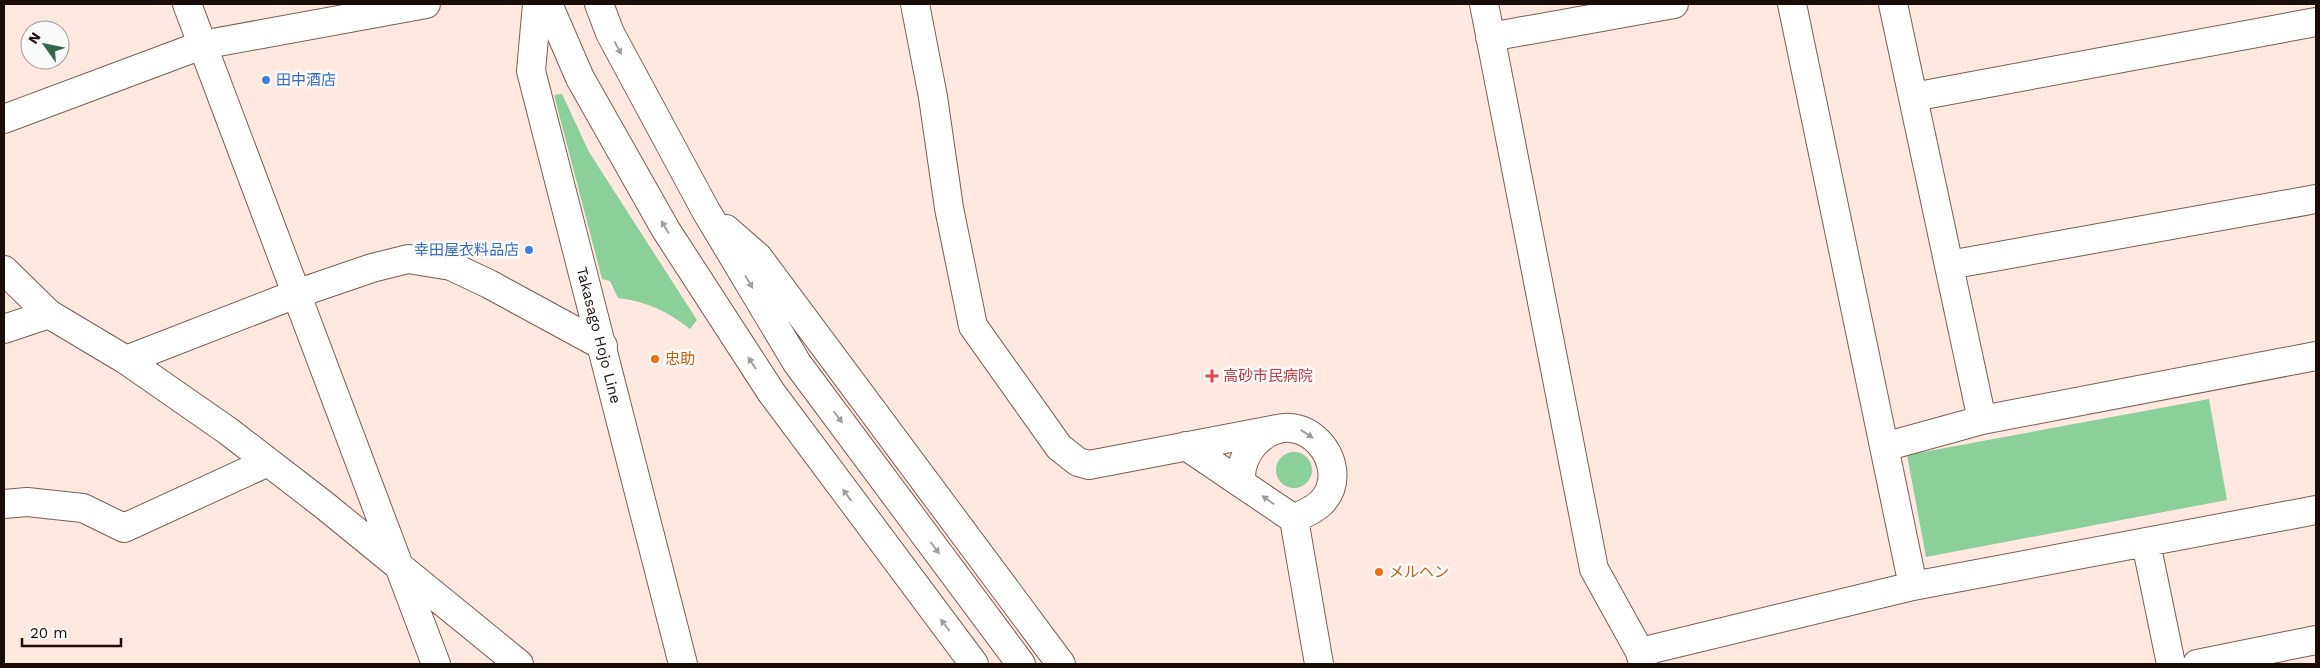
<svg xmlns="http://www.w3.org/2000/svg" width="2320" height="668" viewBox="0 0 2320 668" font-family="'Work Sans','Noto Sans JP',sans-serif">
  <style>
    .green { fill: #8bcf99 }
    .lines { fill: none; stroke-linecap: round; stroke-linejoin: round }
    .minor-casing { stroke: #7d5c51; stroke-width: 30 }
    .major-casing { stroke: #7d5c51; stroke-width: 30 }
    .minor { stroke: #fff; stroke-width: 28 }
    .major { stroke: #fff; stroke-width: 28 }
    .oneway { fill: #a39e9d }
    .shop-dot { fill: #3f7fe0; stroke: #fafafa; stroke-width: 2 }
    .food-dot { fill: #e8710a; stroke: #fafafa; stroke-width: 2 }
    .health-dot { fill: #e0444e; stroke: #fafafa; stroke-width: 2 }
    .labels { text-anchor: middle; stroke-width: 5; stroke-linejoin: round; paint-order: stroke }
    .shop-label { font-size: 15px; fill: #366cbe; stroke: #fafafa; text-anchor: start }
    .street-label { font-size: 15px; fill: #1a0d09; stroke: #fafafa }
    .food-label { font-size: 15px; fill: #c56008; stroke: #fafafa; text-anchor: start }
    .health-label { font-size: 15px; fill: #be3a42; stroke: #fafafa; text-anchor: start }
  </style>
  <rect width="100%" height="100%" fill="#ffe8df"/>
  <!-- green -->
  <path class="green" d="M 562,94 L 589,152 L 697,320 L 690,329 C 669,312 646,301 618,298 L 610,281 L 602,279 L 554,95 Z
    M 2209,399 L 2227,500 L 1926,557 L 1907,455 Z
    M1276 470a18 18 0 1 1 36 0a18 18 0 1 1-36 0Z"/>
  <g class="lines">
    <!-- minor casing -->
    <g class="minor-casing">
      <path id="minor" d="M 187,4 L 436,664
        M 548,4 L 580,78 L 666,230 L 771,392 L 974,664
        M 599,4 L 610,33 L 706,211 L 797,363 L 1021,664
        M 915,4 L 933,97 L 949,208 L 973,326 L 1059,447 L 1078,462 L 1089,465 L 1277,429
        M 1484,4 L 1594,569 L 1640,652 L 1643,664
        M 1792,4 L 1913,586
        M 1893,4 L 1982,420
        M 1490,37 L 1674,4
        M 1913,97 L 2316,22
        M 4,119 L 202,45 L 426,4
        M 726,229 L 758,257 L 1061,664
        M 1949,265 L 2316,199
        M 4,270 L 49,314 L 126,360 L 228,431 L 324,505 L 519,664
        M 4,329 L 49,314
        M 126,360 L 296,294 L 372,268 L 408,259 L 451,266 L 489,284 L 603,346
        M 1186,446 L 1294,519 L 1319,664
        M 1884,447 L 1982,420 L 2316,356
        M 1241,482 C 1240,467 1245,454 1255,443 C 1301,397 1357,467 1321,503 C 1314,510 1303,514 1294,519
        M 4,504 L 27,502 L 83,508 L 124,528 L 268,462
        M 2146,543 L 2171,664
        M 1640,652 L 1913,586 L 2316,510
        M 2197,664 L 2316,640"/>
    </g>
    <!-- major casing -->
    <g class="major-casing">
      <g id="major">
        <path id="s1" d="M 537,4 L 531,71 L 683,664"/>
      </g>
    </g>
    <!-- minor -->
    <use href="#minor" class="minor"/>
    <!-- major -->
    <use href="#major" class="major"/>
  </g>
  <!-- one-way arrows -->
  <defs><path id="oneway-solid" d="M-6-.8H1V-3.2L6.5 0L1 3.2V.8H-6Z" transform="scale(1.25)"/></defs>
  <g class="oneway">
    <use href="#oneway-solid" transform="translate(618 48) rotate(62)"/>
    <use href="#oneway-solid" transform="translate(665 227) rotate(-121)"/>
    <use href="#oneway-solid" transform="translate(749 282) rotate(59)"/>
    <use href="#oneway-solid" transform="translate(752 363) rotate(-123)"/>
    <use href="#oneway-solid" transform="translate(838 417) rotate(53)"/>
    <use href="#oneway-solid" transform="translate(1307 434) rotate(33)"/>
    <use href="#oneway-solid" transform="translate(847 495) rotate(-127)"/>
    <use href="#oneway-solid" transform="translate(1268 500) rotate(-145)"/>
    <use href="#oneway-solid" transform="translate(935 548) rotate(53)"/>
    <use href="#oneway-solid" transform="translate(945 625) rotate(-127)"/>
  </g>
  <!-- markers -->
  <g class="shop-dot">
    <circle cx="266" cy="80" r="5"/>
    <circle cx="529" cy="250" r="5"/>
  </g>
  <g class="food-dot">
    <circle cx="655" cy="359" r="5"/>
    <circle cx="1379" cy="572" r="5"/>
  </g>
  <path class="health-dot" d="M1209.5 368.5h5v5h5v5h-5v5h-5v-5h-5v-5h5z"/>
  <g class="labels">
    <!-- shop labels -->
    <g class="shop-label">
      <text x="276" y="85">田中酒店</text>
      <text x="519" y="255" text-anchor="end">幸田屋衣料品店</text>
    </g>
    <!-- street labels -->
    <g class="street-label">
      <text dy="5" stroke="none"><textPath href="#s1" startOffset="340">Takasago Hojo Line</textPath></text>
    </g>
    <!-- food labels -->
    <g class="food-label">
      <text x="665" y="364">忠助</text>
      <text x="1389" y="577">メルヘン</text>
    </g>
    <!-- health labels -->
    <g class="health-label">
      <text x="1223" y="381">高砂市民病院</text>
    </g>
  </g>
  <!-- border -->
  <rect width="2320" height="668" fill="none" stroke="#1a0d09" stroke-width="10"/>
  <!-- north arrow -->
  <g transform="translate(45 45) rotate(303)"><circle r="24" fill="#fafafa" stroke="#a09b9a"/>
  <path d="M0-4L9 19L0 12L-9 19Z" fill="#32674c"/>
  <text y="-8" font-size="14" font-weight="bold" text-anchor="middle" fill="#1a0d09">N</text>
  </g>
  <!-- scale -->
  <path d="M22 638v8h99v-8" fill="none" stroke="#1a0d09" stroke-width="2.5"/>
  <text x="30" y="638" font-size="15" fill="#1a0d09" stroke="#fafafa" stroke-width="4" paint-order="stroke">20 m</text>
</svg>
